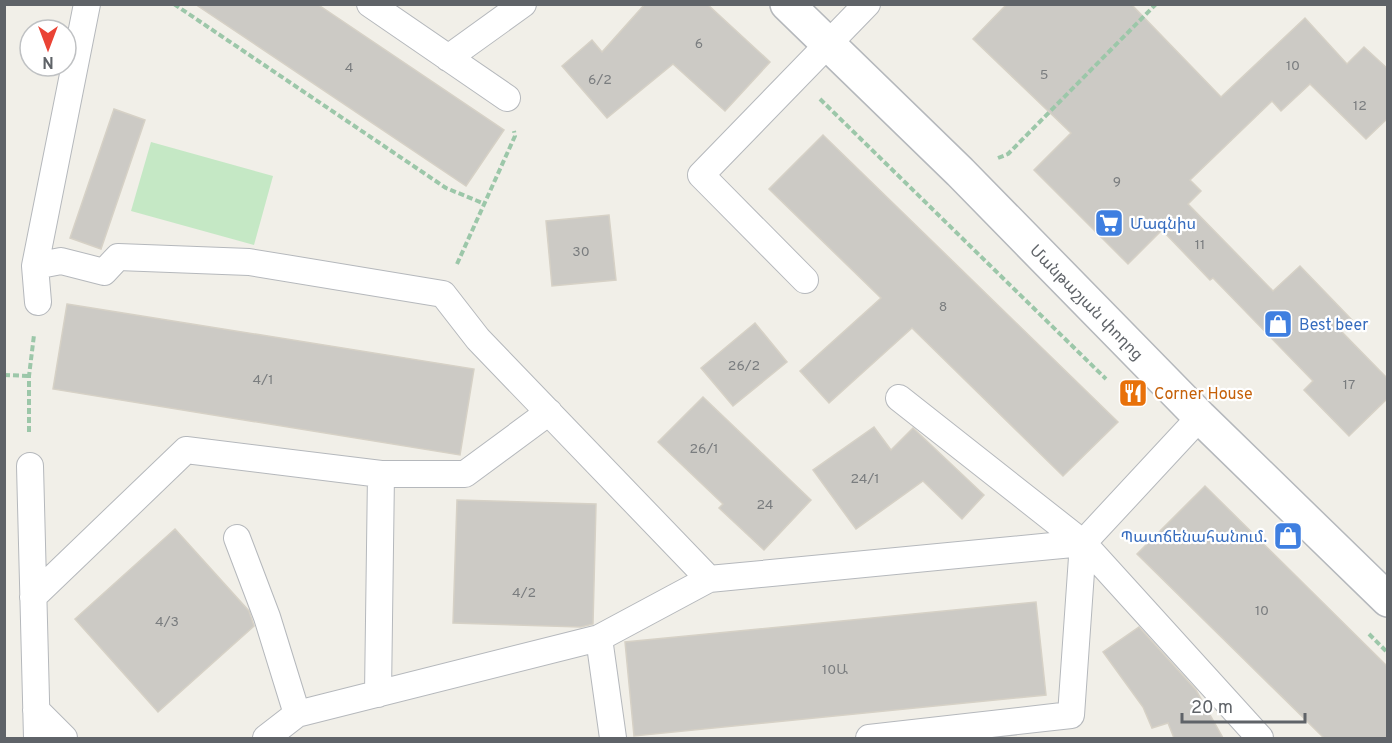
<svg xmlns="http://www.w3.org/2000/svg" width="1392" height="743" viewBox="0 0 1392 743" font-family="Overpass,'Noto Sans Armenian',sans-serif">
  <style>
    .green { fill: #c5e8c5 }
    .building { fill: #cccac5; stroke: #d6d1c6; stroke-width: 1.5 }
    .lines { fill: none; stroke-linecap: round; stroke-linejoin: round }
    .service-casing { stroke: #b5b8bc; stroke-width: 28 }
    .tertiary-casing { stroke: #b5b8bc; stroke-width: 36 }
    .path { stroke: #9cc7a9; stroke-width: 4; stroke-dasharray: 6 3; stroke-linecap: butt }
    .service { stroke: #fff; stroke-width: 26 }
    .tertiary { stroke: #fff; stroke-width: 33 }
    .labels { text-anchor: middle; stroke-width: 4.5; stroke-linejoin: round; paint-order: stroke }
    .number-label { font-size: 14px; fill: #7a7d7f }
    .shop-label { font-size: 16px; fill: #366cbe; stroke: #fff; text-anchor: start }
    .street-label { font-size: 16px; fill: #5f6368; stroke: #fff }
    .food-label { font-size: 16px; fill: #c56008; stroke: #fff; text-anchor: start }
  </style>
  <rect width="100%" height="100%" fill="#f1efe8"/>
  <!-- green -->
  <path class="green" d="M 151,142 L 273,176 L 254,245 L 131,211 Z"/>
  <!-- building -->
  <path class="building" d="M 195,4 L 317,4 L 504,130 L 466,186 Z
    M 645,4 L 707,4 L 770,62 L 725,111 L 673,64 L 607,118 L 562,66 L 592,40 L 602,52 Z
    M 1007,4 L 1131,4 L 1221,97 L 1305,18 L 1347,64 L 1364,47 L 1388,69 L 1388,118 L 1366,139 L 1310,84 L 1281,111 L 1272,101 L 1190,180 L 1201,191 L 1188,204 L 1273,291 L 1300,266 L 1352,320 L 1341,331 L 1388,379 L 1388,398 L 1349,436 L 1304,390 L 1313,381 L 1213,278 L 1210,280 L 1162,230 L 1128,264 L 1034,170 L 1071,133 L 973,39 Z
    M 114,109 L 145,120 L 101,249 L 70,238 Z
    M 823,135 L 1118,422 L 1063,476 L 912,328 L 829,403 L 800,371 L 881,298 L 769,189 Z
    M 609,215 L 616,280 L 552,286 L 546,221 Z
    M 67,304 L 474,369 L 460,455 L 53,389 Z
    M 755,323 L 787,362 L 733,406 L 701,368 Z
    M 703,397 L 811,500 L 764,550 L 719,508 L 723,504 L 658,442 Z
    M 874,427 L 891,450 L 913,428 L 984,495 L 962,519 L 923,481 L 856,529 L 813,470 Z
    M 1205,486 L 1388,667 L 1388,738 L 1324,738 L 1137,554 Z
    M 457,500 L 596,504 L 593,624 L 581,627 L 453,623 Z
    M 175,529 L 249,611 L 254,626 L 158,712 L 75,619 Z
    M 1036,602 L 1046,695 L 634,736 L 625,642 Z
    M 1139,627 L 1196,690 L 1223,738 L 1174,738 L 1168,723 L 1152,728 L 1143,707 L 1103,652 Z"/>
  <g class="lines">
    <!-- service casing -->
    <g class="service-casing">
      <path id="service" d="M 370,4 L 507,98
        M 448,58 L 523,4
        M 35,266 L 61,261 L 104,272 L 118,257 L 249,262 L 443,294 L 478,339 L 709,579
        M 805,280 L 701,175 L 867,4
        M 38,302 L 35,266 L 87,4
        M 899,398 L 1083,543 L 1260,738
        M 30,466 L 37,738
        M 237,538 L 267,617 L 297,714
        M 33,597 L 186,450 L 381,474 L 465,474 L 549,412
        M 599,638 L 613,738
        M 378,694 L 381,474
        M 36,710 L 64,738
        M 266,738 L 297,714 L 599,638 L 709,579 L 1083,543 L 1200,417
        M 869,738 L 1071,715 L 1083,543"/>
    </g>
    <!-- tertiary casing -->
    <g class="tertiary-casing">
      <g id="tertiary">
        <path id="s1" d="M 787,4 L 960,172 L 1200,417 L 1388,600"/>
      </g>
    </g>
    <!-- path -->
    <path class="path" d="M 174,4 L 446,188 L 485,204
      M 820,99 L 1106,379
      M 998,158 L 1008,154 L 1156,4
      M 457,264 L 515,136 L 514,131
      M 4,375 L 29,376
      M 29,432 L 29,376 L 34,335
      M 1369,634 L 1388,653"/>
    <!-- service -->
    <use href="#service" class="service"/>
    <!-- tertiary -->
    <use href="#tertiary" class="tertiary"/>
  </g>
  <!-- icons -->
  <defs>
    <g id="supermarket-square" transform="scale(1.5)"><rect x="-9" y="-9" width="18" height="18" rx="4" fill="#3f7fe0" stroke="#fff"/><path d="M-6-5.5h2.5l.6 2H6L4.5 2H-2.5L-4.4-4H-6ZM-1.5 3.2a1.3 1.3 0 1 0 .1 0ZM3 3.2a1.3 1.3 0 1 0 .1 0Z" fill="#fff"/></g>
    <g id="shop-square" transform="scale(1.5)"><rect x="-9" y="-9" width="18" height="18" rx="4" fill="#3f7fe0" stroke="#fff"/><path d="M-5-2.5h2.3a2.7 3.5 0 0 1 5.4 0H5L5.5 6h-11ZM-1.5-2.5h3a1.5 2.3 0 0 0-3 0Z" fill="#fff"/></g>
    <g id="restaurant-square" transform="scale(1.5)"><rect x="-9" y="-9" width="18" height="18" rx="4" fill="#e8710a" stroke="#fff"/><path d="M-5-6h1v4h1v-4h1v4h1v-4h1v5L-1.5 .5V6h-2V.5L-5-1ZM5-6V6H3V1.5H1.5Q1.5-4 5-6Z" fill="#fff"/></g>
  </defs>
  <g fill-rule="evenodd">
    <use href="#supermarket-square" x="1109" y="223"/>
    <use href="#shop-square" x="1278" y="324"/>
    <use href="#restaurant-square" x="1133" y="393"/>
    <use href="#shop-square" x="1288" y="536"/>
  </g>
  <g class="labels">
    <!-- number labels -->
    <g class="number-label">
      <text x="699" y="48">6</text>
      <text x="1293" y="70">10</text>
      <text x="349" y="72">4</text>
      <text x="1044" y="79">5</text>
      <text x="600" y="84">6/2</text>
      <text x="1360" y="110">12</text>
      <text x="1117" y="186">9</text>
      <text x="1200" y="249">11</text>
      <text x="581" y="256">30</text>
      <text x="943" y="311">8</text>
      <text x="744" y="370">26/2</text>
      <text x="263" y="384">4/1</text>
      <text x="1349" y="389">17</text>
      <text x="704" y="453">26/1</text>
      <text x="865" y="483">24/1</text>
      <text x="765" y="509">24</text>
      <text x="524" y="597">4/2</text>
      <text x="1262" y="615">10</text>
      <text x="167" y="626">4/3</text>
      <text x="835" y="674">10Ա</text>
    </g>
    <!-- shop labels -->
    <g class="shop-label">
      <text x="1130" y="229">Մագնիս</text>
      <text x="1299" y="330">Best beer</text>
      <text x="1267" y="542" text-anchor="end">Պատճենահանում.</text>
    </g>
    <!-- street labels -->
    <g class="street-label">
      <text dy="6" stroke="none"><textPath href="#s1" startOffset="423">Մանթաշյան փողոց</textPath></text>
    </g>
    <!-- food labels -->
    <g class="food-label">
      <text x="1154" y="399">Corner House</text>
    </g>
  </g>
  <!-- border -->
  <rect width="1392" height="743" fill="none" stroke="#5f6368" stroke-width="12"/>
  <!-- north arrow -->
  <g transform="translate(48 48) rotate(180)"><circle r="28" fill="#ffffff" stroke="#bfc1c3" stroke-width="1.5"/>
  <path d="M0-4.5L10 22L0 15L-10 22Z" fill="#ea4335"/>
  <text y="-9" font-size="16" font-weight="bold" text-anchor="middle" fill="#5f6368">N</text>
  </g>
  <!-- scale -->
  <path d="M1182 713v9h123v-9" fill="none" stroke="#5f6368" stroke-width="3"/>
  <text x="1191" y="713" font-size="18" fill="#5f6368" stroke="#ffffff" stroke-width="4.5" paint-order="stroke">20 m</text>
</svg>
